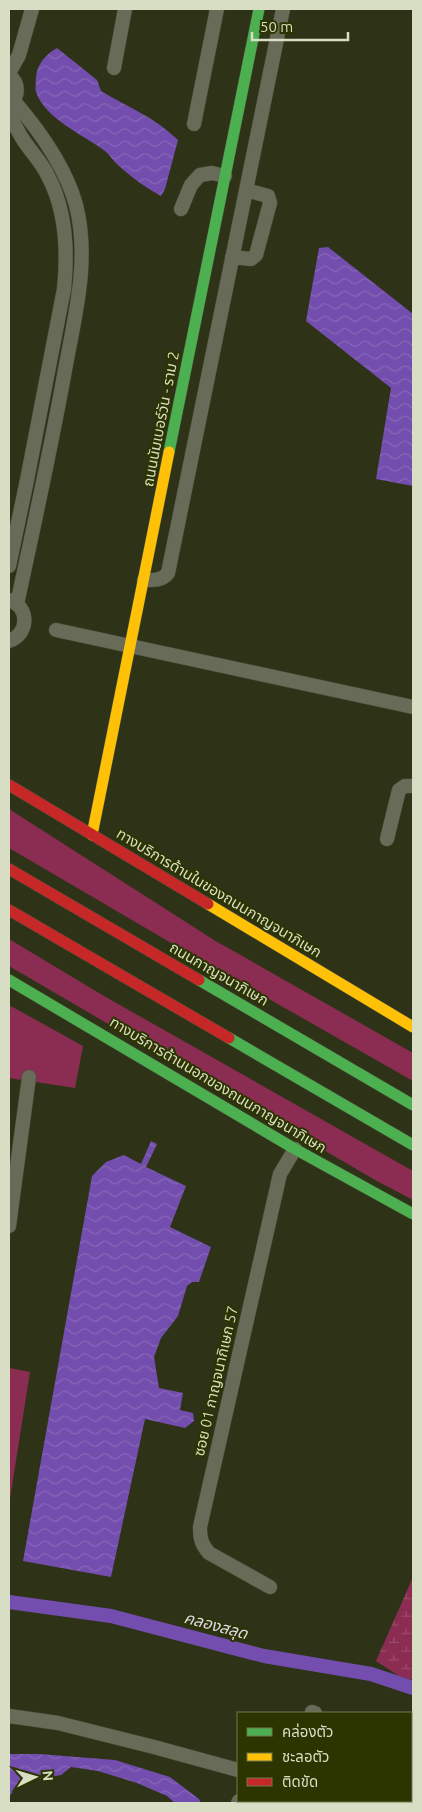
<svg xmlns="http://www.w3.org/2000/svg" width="422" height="1812" viewBox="0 0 422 1812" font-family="Ubuntu,'Noto Sans Thai',sans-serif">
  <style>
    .green { fill: #8b2d52 }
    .wetland { fill: url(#wetland-marsh) }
    .water { fill: url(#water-waves) }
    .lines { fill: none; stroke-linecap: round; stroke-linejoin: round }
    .canal { stroke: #734eae; stroke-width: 14 }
    .street-casing { stroke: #494d38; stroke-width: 15 }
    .fast-casing { stroke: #494d38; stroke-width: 12 }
    .slow-casing { stroke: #494d38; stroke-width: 12 }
    .jam-casing { stroke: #494d38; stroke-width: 12 }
    .street { stroke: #676b58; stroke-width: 14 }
    .fast { stroke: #4caf50; stroke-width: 11 }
    .slow { stroke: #ffc107; stroke-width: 11 }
    .jam { stroke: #c62828; stroke-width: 11 }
    .labels { text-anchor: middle; stroke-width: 4; stroke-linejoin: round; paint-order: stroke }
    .street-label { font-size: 15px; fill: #d7dec3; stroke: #2c3400 }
    .water-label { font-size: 16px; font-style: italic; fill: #ded7f2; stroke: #2c3400 }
  </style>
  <defs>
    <pattern id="wetland-marsh" width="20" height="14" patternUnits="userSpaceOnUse" patternTransform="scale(1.25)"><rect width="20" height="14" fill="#8b2d52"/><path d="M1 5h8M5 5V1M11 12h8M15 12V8" fill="none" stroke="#9b4b69"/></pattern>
    <pattern id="water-waves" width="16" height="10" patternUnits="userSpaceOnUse" patternTransform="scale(1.25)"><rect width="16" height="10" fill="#734eae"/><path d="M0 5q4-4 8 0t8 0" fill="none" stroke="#8667b7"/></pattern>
  </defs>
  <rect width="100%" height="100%" fill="#2e3217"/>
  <!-- green -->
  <path class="green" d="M 9,809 L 214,940 L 413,1053 L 413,1081 L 190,954 L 9,848 Z
    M 9,939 L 104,996 L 413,1171 L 413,1200 L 375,1180 L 9,966 Z
    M 9,1005 L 83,1046 L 75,1088 L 9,1078 Z
    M 9,1368 L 30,1372 L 9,1505 Z"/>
  <!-- wetland -->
  <path class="wetland" d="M 413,1577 L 413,1680 L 399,1676 L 376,1661 Z"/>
  <!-- water -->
  <path class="water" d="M 57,48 L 97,80 L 101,91 C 129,108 153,116 178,140 L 165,189 L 161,196 C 146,188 131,177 118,165 C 113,161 110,155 105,151 C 84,135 45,119 36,92 C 35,88 36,82 36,77 C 37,64 46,54 57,48 Z
    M 328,247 L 413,314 L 413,486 L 376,479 L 391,388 L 306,321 L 319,248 Z
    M 151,1141 L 157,1144 L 146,1167 L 186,1186 L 170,1227 L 211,1247 L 199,1282 L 192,1282 L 187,1286 L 178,1316 L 161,1338 L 154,1357 L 159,1388 L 183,1393 L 180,1410 L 193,1413 L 194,1421 L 185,1428 L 145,1419 L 111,1577 L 23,1561 L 92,1176 L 106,1162 L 124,1155 L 141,1164 Z
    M 9,1754 L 39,1754 L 115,1760 L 170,1777 L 199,1799 L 201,1803 L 175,1803 L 167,1796 L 137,1783 L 98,1771 L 71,1767 L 61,1775 L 23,1782 L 9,1796 Z"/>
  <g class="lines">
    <!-- canal -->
    <path class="canal" d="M 9,1602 L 111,1616 L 264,1656 L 371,1674 L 413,1688"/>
    <!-- street casing -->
    <g class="street-casing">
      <path id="street" d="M 114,68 L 125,9
        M 9,73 L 19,55 L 32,9
        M 9,75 C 20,84 19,97 9,105
        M 14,101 C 38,129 66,168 76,205 C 90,260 75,315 65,370 C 51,448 34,526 17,604
        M 9,114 C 14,123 18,132 24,141 C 32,153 42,163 48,176 C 66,210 68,251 64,289 L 27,480 L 9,566
        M 194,124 L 217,9
        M 181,209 L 191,185 L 200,175 L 212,173 L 225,176
        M 232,257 L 251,259 L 256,255 L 270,203 L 268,196 L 246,190
        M 144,580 C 153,580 162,581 168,573 L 283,9
        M 56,630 L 413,707
        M 9,641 C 29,634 30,607 9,600
        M 387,839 L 399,790 L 405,786 L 413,786
        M 9,1226 L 29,1077
        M 270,1587 L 209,1553 C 201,1544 200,1538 200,1527 L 280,1174 L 295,1149
        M 312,1712 L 315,1713
        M 9,1716 L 58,1723 L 154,1747 L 238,1770
        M 411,1742 L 413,1742
        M 345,1801 L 353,1803
        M 238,1803 L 239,1801"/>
    </g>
    <!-- fast casing -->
    <g class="fast-casing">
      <path id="fast" d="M 169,452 L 259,9
        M 9,980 L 295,1149 L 413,1214
        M 199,980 L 413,1105
        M 229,1038 L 413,1145"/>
    </g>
    <!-- slow casing -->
    <g class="slow-casing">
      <path id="slow" d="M 92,835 L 169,452
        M 208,904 L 413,1027"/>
    </g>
    <!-- jam casing -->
    <g class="jam-casing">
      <path id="jam" d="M 9,785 L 208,904
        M 9,869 L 199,980
        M 9,910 L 229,1038"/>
    </g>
    <!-- street -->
    <use href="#street" class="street"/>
    <!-- fast -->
    <use href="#fast" class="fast"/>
    <!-- slow -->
    <use href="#slow" class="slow"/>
    <!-- jam -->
    <use href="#jam" class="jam"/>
  </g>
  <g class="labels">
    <!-- street labels -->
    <g class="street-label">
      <text transform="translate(161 419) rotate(-79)" y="5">ถนนนัมเบอร์วัน - ราม 2</text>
      <text transform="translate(219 893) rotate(31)" y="5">ทางบริการด้านในของถนนกาญจนาภิเษก</text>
      <text transform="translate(219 974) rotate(30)" y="5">ถนนกาญจนาภิเษก</text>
      <text transform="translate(218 1085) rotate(31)" y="5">ทางบริการด้านนอกของถนนกาญจนาภิเษก</text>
      <text transform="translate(216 1381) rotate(-77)" y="5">ซอย 01 กาญจนากิเษก 57</text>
    </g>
    <!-- water labels -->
    <g class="water-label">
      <text transform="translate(216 1625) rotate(15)" y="6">คลองสลุด</text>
    </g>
  </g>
  <!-- border -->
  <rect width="422" height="1812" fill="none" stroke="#d7dec3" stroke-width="20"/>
  <!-- legend -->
  <rect x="237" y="1712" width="175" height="90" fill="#2c3400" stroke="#70784e"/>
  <rect x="247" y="1728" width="25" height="8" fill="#4caf50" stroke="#70784e"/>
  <text x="282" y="1737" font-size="15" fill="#d7dec3">คล่องตัว</text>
  <rect x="247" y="1753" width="25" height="8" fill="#ffc107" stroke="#70784e"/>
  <text x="282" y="1762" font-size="15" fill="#d7dec3">ชะลอตัว</text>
  <rect x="247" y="1778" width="25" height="8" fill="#c62828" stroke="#70784e"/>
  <text x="282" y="1787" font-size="15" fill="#d7dec3">ติดขัด</text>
  <!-- north arrow -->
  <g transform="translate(35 1777) rotate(85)" stroke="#2c3400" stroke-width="4" paint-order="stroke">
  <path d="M0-4L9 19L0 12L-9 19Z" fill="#d7dec3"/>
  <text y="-8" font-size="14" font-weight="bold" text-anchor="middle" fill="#d7dec3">N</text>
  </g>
  <!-- scale -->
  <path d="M252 32v8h96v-8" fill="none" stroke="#d7dec3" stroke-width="2.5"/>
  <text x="260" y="32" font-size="15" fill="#d7dec3" stroke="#2c3400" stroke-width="4" paint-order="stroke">50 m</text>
</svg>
